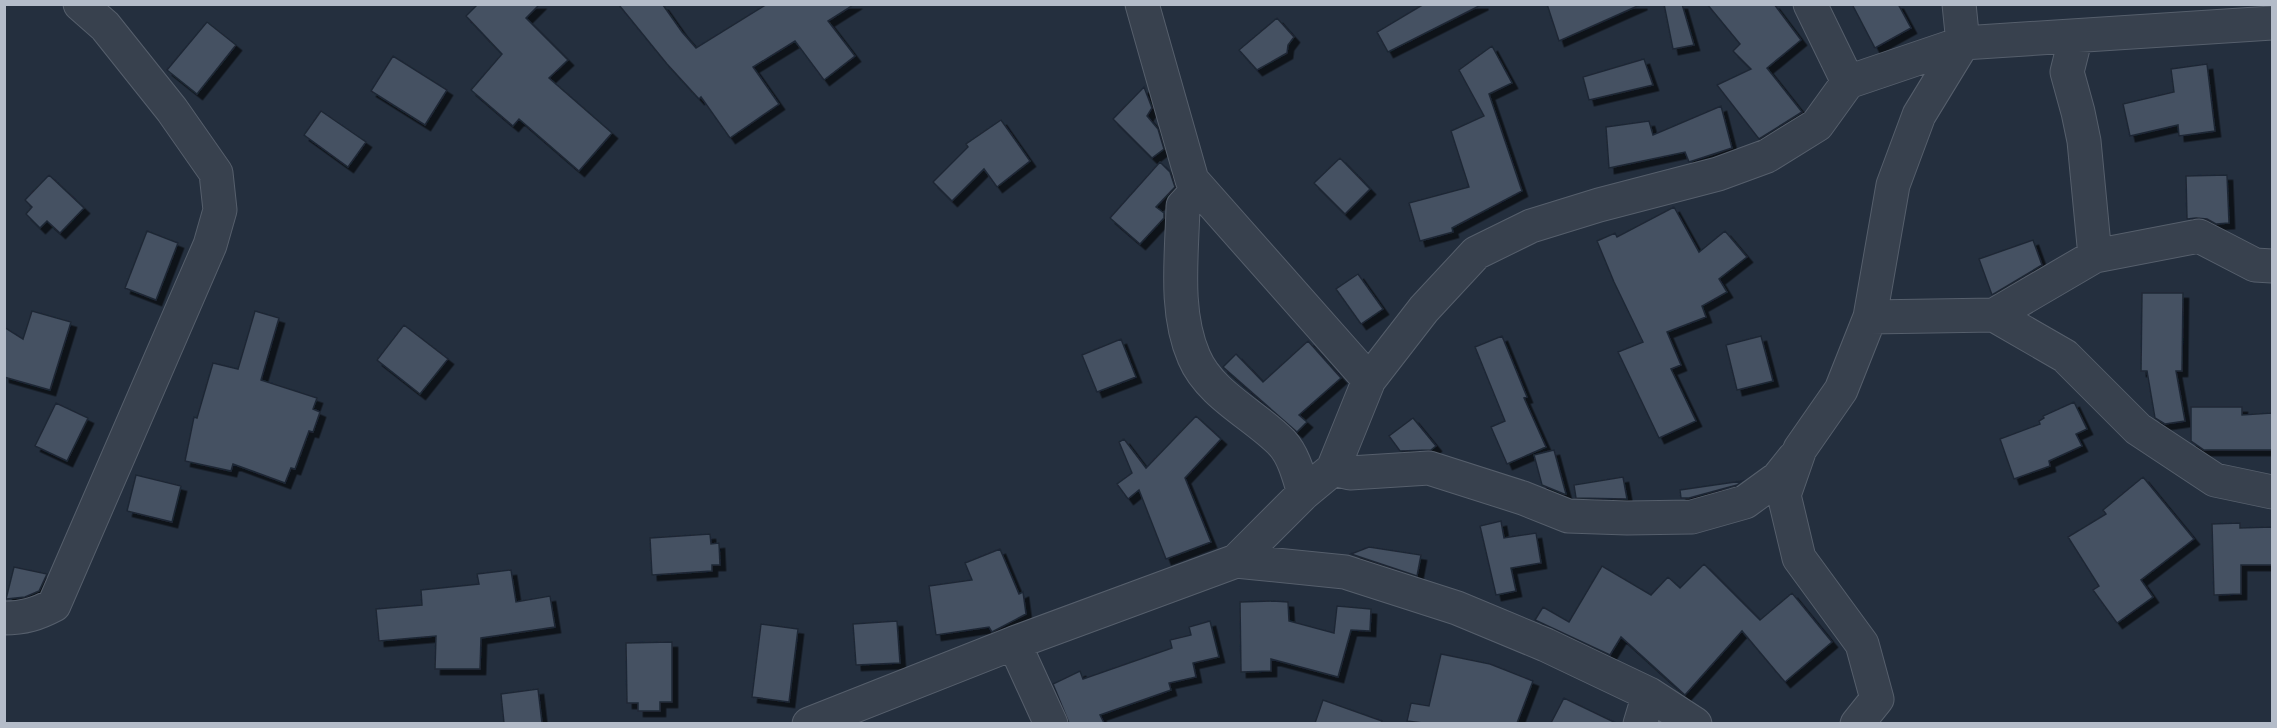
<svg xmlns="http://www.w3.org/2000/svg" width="2277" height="728" viewBox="0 0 2277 728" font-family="'Roboto Condensed',sans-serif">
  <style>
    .building { fill: #455162; stroke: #1f2835; stroke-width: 1.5; filter: url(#shadow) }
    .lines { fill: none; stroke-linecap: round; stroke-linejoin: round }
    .minor-casing { stroke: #565f6c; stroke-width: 35 }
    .minor { stroke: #38414e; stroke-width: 33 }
  </style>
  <defs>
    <filter id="shadow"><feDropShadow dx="5.5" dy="5.5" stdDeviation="0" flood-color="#0009"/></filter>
  </defs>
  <rect width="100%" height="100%" fill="#242f3e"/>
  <!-- building -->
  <path class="building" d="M 478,4 L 540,4 L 526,18 L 568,60 L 549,78 L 612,133 L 579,171 L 519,119 L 513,126 L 471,90 L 502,54 L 466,16 Z
    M 767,4 L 855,4 L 828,21 L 855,56 L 824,80 L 795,41 L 753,67 L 779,104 L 730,138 L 701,97 L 699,99 L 667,64 L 619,5 L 663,5 L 682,32 L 696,48 Z
    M 1424,4 L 1483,4 L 1388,52 L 1377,32 Z
    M 1547,4 L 1642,4 L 1559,41 Z
    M 1664,4 L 1682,4 L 1694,45 L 1673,49 Z
    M 1707,4 L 1774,4 L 1801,40 L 1767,68 L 1802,112 L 1759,139 L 1717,85 L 1751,69 L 1733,51 L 1740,44 Z
    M 1852,4 L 1898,4 L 1911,28 L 1875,48 Z
    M 1277,18 L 1294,37 L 1288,45 L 1287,53 L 1257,70 L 1239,50 Z
    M 207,22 L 236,45 L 197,94 L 167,70 Z
    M 1492,46 L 1512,83 L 1489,94 L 1522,191 L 1452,228 L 1453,232 L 1420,241 L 1409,203 L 1469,187 L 1451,131 L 1484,116 L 1459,70 Z
    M 393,56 L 447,90 L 425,125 L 371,91 Z
    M 1644,59 L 1653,85 L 1589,100 L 1583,77 Z
    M 2207,64 L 2215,131 L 2179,136 L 2178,125 L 2130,136 L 2123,104 L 2174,92 L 2171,69 Z
    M 1144,87 L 1152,108 L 1147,116 L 1158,129 L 1164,149 L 1152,158 L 1113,119 Z
    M 1721,106 L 1732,148 L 1689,162 L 1685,152 L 1609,168 L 1606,127 L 1649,121 L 1653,135 Z
    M 321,111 L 366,142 L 348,167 L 304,135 Z
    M 1001,120 L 1030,161 L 997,187 L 984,169 L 952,201 L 933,182 L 968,147 L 966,144 Z
    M 1340,158 L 1370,189 L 1345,214 L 1314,183 Z
    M 1160,162 L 1170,172 L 1175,187 L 1156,207 L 1164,213 L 1164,218 L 1140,244 L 1110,218 Z
    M 49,175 L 84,208 L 60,233 L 47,221 L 40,228 L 26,214 L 32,207 L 25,200 Z
    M 2227,175 L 2229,223 L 2216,224 L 2207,219 L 2196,218 L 2187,219 L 2186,176 Z
    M 1674,207 L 1699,252 L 1725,231 L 1747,257 L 1719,279 L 1727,292 L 1702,306 L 1706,317 L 1667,332 L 1681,365 L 1671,369 L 1696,421 L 1659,438 L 1618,352 L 1643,342 L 1614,282 L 1597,241 L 1615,233 L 1617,237 Z
    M 147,231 L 178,243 L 156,300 L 125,288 Z
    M 2033,240 L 2042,265 L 1992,295 L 1979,259 Z
    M 1358,274 L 1383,309 L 1361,324 L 1336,289 Z
    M 2142,293 L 2183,293 L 2182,371 L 2176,371 L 2185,421 L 2165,424 L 2155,418 L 2147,371 L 2141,371 Z
    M 32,311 L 71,322 L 50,390 L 4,377 L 4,327 L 23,339 Z
    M 255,311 L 279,318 L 261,380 L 317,398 L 313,409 L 320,412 L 313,432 L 309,431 L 295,469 L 291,468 L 285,483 L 233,464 L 231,471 L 185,461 L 194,417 L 197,418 L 213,363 L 238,369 Z
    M 404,325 L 448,359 L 420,394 L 377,360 Z
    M 1502,336 L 1527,397 L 1524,398 L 1546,447 L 1507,464 L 1491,427 L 1505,421 L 1475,347 Z
    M 1761,336 L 1773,381 L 1737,390 L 1726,345 Z
    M 1121,339 L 1136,377 L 1097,392 L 1082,355 Z
    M 1308,341 L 1341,378 L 1299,415 L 1307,422 L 1297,432 L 1223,367 L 1236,354 L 1263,382 Z
    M 2074,402 L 2087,429 L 2076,434 L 2082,446 L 2049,461 L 2050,466 L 2014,479 L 2000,439 L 2040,424 L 2039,421 L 2044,418 L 2043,416 Z
    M 56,403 L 88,418 L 67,461 L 35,446 Z
    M 2191,407 L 2242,407 L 2242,415 L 2272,413 L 2272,450 L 2204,450 L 2191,441 Z
    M 1196,416 L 1221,439 L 1185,478 L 1211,542 L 1166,559 L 1139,490 L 1128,499 L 1117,484 L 1132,473 L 1119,442 L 1124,439 L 1146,468 Z
    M 1413,418 L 1436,446 L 1431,450 L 1400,451 L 1389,436 Z
    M 1554,450 L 1566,494 L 1564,494 L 1542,485 L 1534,455 Z
    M 136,475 L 181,486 L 172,522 L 127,511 Z
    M 1623,477 L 1627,499 L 1576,498 L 1574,485 Z
    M 2143,477 L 2194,539 L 2141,580 L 2153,597 L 2117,623 L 2093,590 L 2099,586 L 2068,537 L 2106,514 L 2103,510 Z
    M 1742,481 L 1737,485 L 1689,498 L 1681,498 L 1680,490 Z
    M 1501,521 L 1504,538 L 1536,533 L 1541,563 L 1511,568 L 1516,591 L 1496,595 L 1480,526 Z
    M 2240,523 L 2240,528 L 2272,527 L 2272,565 L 2241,565 L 2241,594 L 2214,595 L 2212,524 Z
    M 710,534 L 711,544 L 719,543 L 720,565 L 712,565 L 712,571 L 652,575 L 650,538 Z
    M 1369,547 L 1421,555 L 1417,576 L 1351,554 Z
    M 1000,549 L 1019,594 L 1023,592 L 1026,614 L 992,632 L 989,627 L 936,635 L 929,586 L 972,580 L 965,563 Z
    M 1704,564 L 1760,620 L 1792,593 L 1832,642 L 1785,682 L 1742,631 L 1685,695 L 1621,637 L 1610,655 L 1535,620 L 1543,607 L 1569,622 L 1602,566 L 1651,595 L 1668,577 L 1680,588 Z
    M 14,567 L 47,574 L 39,591 L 25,597 L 6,599 Z
    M 511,570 L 516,602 L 550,596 L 555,627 L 481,638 L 480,669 L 435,669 L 436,636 L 379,641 L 376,609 L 422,605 L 421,590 L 479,584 L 477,574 Z
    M 1273,601 L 1288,602 L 1289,621 L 1334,633 L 1337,606 L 1371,609 L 1370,631 L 1351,630 L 1338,677 L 1271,659 L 1271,671 L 1241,672 L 1240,602 Z
    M 897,621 L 900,663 L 856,665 L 853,624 Z
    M 1210,621 L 1219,657 L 1193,663 L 1196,677 L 1169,683 L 1171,690 L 1100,715 L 1104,723 L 1069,723 L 1053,684 L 1080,671 L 1083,679 L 1172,648 L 1170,640 L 1191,635 L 1189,627 Z
    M 761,624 L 798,629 L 789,702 L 752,697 Z
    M 672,642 L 672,702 L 660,702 L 660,711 L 638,711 L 638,703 L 627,703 L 626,643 Z
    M 1441,654 L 1490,664 L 1533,681 L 1517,723 L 1423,723 L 1407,721 L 1411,703 L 1429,706 Z
    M 538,689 L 542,723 L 504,723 L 501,694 Z
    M 1564,698 L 1616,723 L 1551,723 Z
    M 1323,700 L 1382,721 L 1381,723 L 1315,723 Z"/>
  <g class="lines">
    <!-- minor casing -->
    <g class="minor-casing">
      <path id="minor" d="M 1142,4 L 1192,180 L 1369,380
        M 1810,4 L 1848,82
        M 2076,36 L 2067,72 L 2078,112 L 2084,141 L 2095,256
        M 1192,180 L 1197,191 L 1183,206 C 1182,255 1174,311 1194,357 C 1210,395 1255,415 1282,443 C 1294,456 1299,477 1304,493
        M 1994,315 L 2065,356 L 2138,429 L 2215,480 L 2272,492
        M 1870,317 L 1994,315 L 2095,256 L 2199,236 L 2255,265 L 2272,266
        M 1333,469 L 1350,473 L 1429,468 L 1523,498 L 1568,516 L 1627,518 L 1692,517 L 1745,502 L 1778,478 L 1794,458
        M 1236,561 L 1345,572 L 1457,608 L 1546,645 L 1649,694 L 1695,724
        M 4,618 C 24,618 37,614 54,605 L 210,245 L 220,210 L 216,173 L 172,110 L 105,26 L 80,4
        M 1014,643 L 1051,724
        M 809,724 L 1014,643 L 1236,561 L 1304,493 L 1333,469 L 1369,380 L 1424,309 L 1476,253 L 1531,226 L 1599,205 L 1718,174 L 1767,156 L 1817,125 L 1848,82 L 1963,43 L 2272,23
        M 1640,724 L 1649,694
        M 1857,724 L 1877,699 L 1862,644 L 1799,558 L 1784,495 L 1800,449 L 1841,390 L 1870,317 L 1893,185 L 1919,115 L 1963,43 L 1959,4"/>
    </g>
    <!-- minor -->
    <use href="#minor" class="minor"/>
  </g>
  <!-- border -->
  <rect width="2277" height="728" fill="none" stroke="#b4bcc9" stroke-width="12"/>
</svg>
